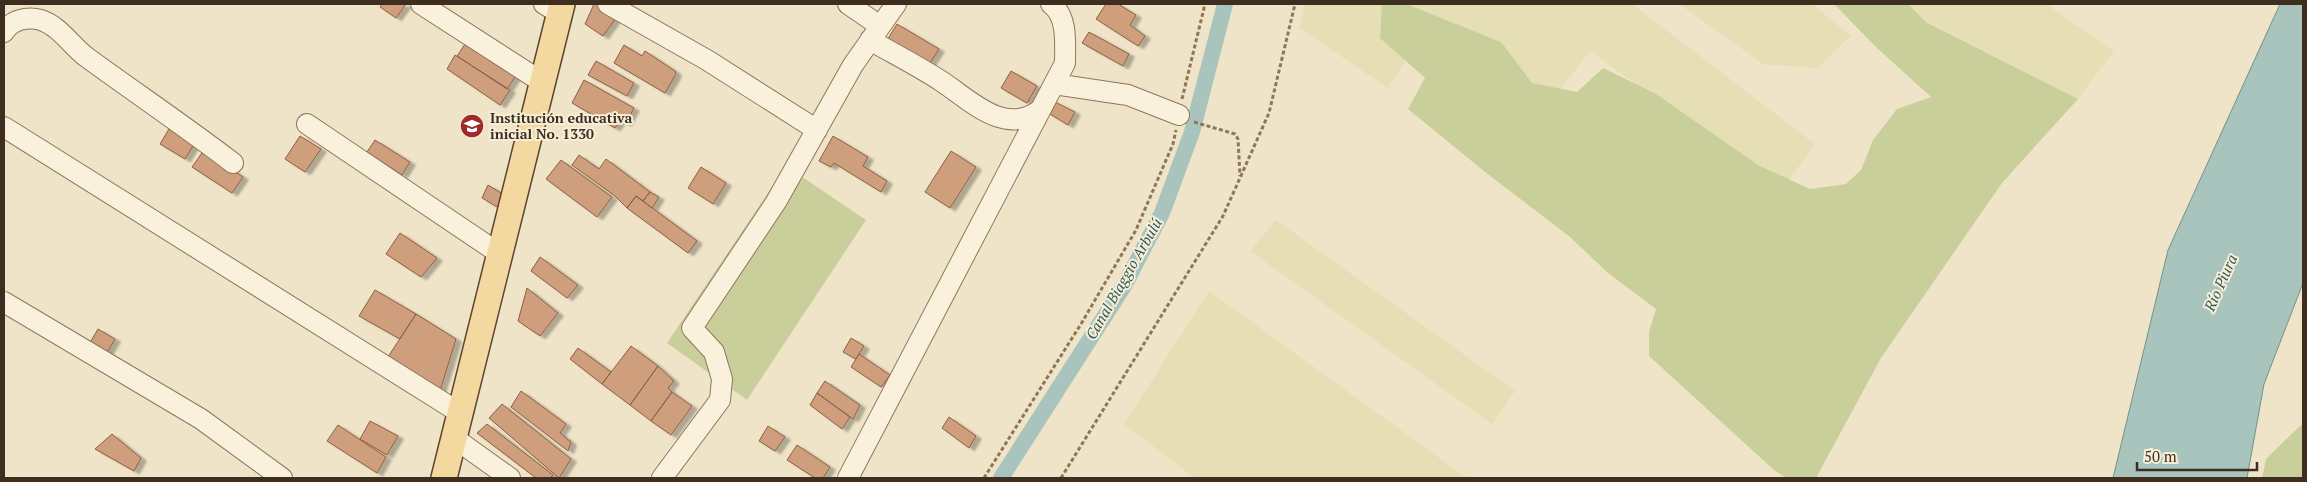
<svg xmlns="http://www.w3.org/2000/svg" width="2307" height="482" viewBox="0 0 2307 482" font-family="'PT Serif',serif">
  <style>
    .farmland { fill: #e6deb5 }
    .green { fill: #c9cf9b }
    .water { fill: #a9c4bc; stroke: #6f938a }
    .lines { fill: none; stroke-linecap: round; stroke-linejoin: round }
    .canal { stroke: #a9c4bc; stroke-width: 16 }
    .building { fill: #cf9f7d; stroke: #8d5f41; filter: url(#shadow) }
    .minor-casing { stroke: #8d765c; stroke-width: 22 }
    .major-casing { stroke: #5b4430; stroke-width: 28 }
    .path { stroke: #8d765c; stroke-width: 3; stroke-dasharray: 4 2.5; stroke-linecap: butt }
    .minor { stroke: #faf1dc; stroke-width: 20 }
    .major { stroke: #f3d9a0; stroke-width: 25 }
    .labels { text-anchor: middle; stroke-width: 4; stroke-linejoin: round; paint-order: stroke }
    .poi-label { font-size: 14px; font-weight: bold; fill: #3d2e20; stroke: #f7eed8; text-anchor: start }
    .water-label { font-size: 15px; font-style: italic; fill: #2f5d5a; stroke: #f7eed8 }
  </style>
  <defs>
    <filter id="shadow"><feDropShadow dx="5.5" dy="3" stdDeviation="1" flood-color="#0004"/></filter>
  </defs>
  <rect width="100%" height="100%" fill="#f0e4c8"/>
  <!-- farmland -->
  <path class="farmland" d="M 1305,4 L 1632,4 L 1815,144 L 1781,191 L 1590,51 L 1544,110 L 1427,26 L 1388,88 L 1299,28 Z
    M 1679,4 L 1812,4 L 1851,36 L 1817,68 L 1763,64 Z
    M 1908,4 L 2046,4 L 2114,51 L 2078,99 L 1927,23 Z
    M 1276,220 L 1515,391 L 1492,424 L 1250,251 Z
    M 1209,291 L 1467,478 L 1195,478 L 1124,424 Z"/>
  <!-- green -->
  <path class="green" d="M 1382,4 L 1406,4 L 1501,42 L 1532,83 L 1577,92 L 1603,68 L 1656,94 L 1758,165 L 1810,189 L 1846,184 L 1861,170 L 1873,140 L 1897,109 L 1931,97 L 1877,48 L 1834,4 L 1908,4 L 1927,23 L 2078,99 L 2002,183 L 1881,358 L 1816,478 L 1786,478 L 1774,470 L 1649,356 L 1649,332 L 1656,309 L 1608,273 L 1570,237 L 1485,172 L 1408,109 L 1425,78 L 1380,38 Z
    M 786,166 L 866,220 L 747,400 L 667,343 Z
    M 2303,423 L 2303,478 L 2262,478 L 2266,459 Z"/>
  <!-- water -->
  <path class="water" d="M 2280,4 L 2303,4 L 2303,283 L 2264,384 L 2247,478 L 2113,478 L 2168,250 Z"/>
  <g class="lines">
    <!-- canal -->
    <path class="canal" d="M 1001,478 L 1124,286 L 1162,213 L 1192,132 L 1225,4"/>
  </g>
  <!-- building -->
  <path class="building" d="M 382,4 L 406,4 L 396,18 L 380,7 Z
    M 594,4 L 601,4 L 618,15 L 603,36 L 585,24 Z
    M 1106,4 L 1118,4 L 1136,15 L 1130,25 L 1145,36 L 1138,46 L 1096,19 Z
    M 897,24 L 939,49 L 928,66 L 886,42 Z
    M 1089,32 L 1129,54 L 1123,66 L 1082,43 Z
    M 469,38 L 519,71 L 507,89 L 457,56 Z
    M 624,45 L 642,56 L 645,51 L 675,71 L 676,74 L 665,93 L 614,63 Z
    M 455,55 L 510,90 L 500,105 L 447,69 Z
    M 596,61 L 634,83 L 627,96 L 588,75 Z
    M 1011,71 L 1037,86 L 1027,103 L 1001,88 Z
    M 584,80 L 634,108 L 626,123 L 620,120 L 615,128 L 572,103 Z
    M 1051,100 L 1075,112 L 1068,125 L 1045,111 Z
    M 169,129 L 194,144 L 185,159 L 160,144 Z
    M 300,136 L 321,149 L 305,172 L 285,159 Z
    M 833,136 L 868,157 L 863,166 L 887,181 L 881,192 L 834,163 L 831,167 L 819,161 Z
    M 375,140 L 410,162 L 402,175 L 367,152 Z
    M 204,150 L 243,177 L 232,193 L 192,167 Z
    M 951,151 L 976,167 L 950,208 L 925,192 Z
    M 579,155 L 599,169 L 606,159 L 650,192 L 643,201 L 636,196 L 627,208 L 615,196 L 572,165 Z
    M 561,160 L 612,197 L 597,217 L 546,179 Z
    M 701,167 L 726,183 L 713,204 L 688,188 Z
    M 488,185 L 508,197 L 504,211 L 482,198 Z
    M 650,192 L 659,197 L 652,208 L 643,201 Z
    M 636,196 L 697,241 L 688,253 L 627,208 Z
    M 400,233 L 437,258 L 421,277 L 386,254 Z
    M 540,257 L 578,285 L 567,298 L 531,271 Z
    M 527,288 L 558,313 L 540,336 L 518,321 Z
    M 375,290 L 416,314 L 400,339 L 359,316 Z
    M 416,314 L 456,339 L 439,394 L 386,360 Z
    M 98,329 L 115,339 L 105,356 L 88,346 Z
    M 851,338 L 864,346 L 856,359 L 843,352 Z
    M 631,346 L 658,366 L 630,405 L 602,384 Z
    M 578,348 L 611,372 L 602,384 L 570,359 Z
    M 859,354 L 890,375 L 881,387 L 851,367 Z
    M 658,366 L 674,381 L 668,388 L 672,392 L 651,421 L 630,405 Z
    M 825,381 L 860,405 L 853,419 L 817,393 Z
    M 521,391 L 566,424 L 560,433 L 571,442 L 568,451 L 511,407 Z
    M 672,392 L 692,406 L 671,435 L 651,421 Z
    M 817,393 L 850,417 L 842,429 L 810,405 Z
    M 502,404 L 571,459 L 559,478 L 489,418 Z
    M 949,417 L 976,436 L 969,448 L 942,428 Z
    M 370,421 L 398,436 L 387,455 L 360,439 Z
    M 487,424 L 553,475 L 550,478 L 536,478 L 477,433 Z
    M 338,425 L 386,457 L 377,473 L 327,441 Z
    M 768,426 L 785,437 L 775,451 L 759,441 Z
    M 112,434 L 141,458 L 134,471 L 95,449 Z
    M 797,445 L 830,467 L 823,478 L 815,478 L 787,460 Z"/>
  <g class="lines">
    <!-- minor casing -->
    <g class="minor-casing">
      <path id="minor" d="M 421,4 L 542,82
        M 544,4 L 559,13
        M 608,4 L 707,60 L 817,130
        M 848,4 L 880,26
        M 4,32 C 11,20 27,16 41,20 C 59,26 71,45 85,56 C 134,92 185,126 233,163
        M 870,40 C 894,54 918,66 941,81 C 969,99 1004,137 1040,110
        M 1054,84 L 1128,95 L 1179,115
        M 307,124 L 500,254
        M 4,127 L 460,413
        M 4,302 L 201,419 L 282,478
        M 454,438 L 510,478
        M 662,478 L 720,400 L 722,379 L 714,352 L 692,328 L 776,202 L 853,65 L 896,4
        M 848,478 L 1065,63 C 1065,44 1068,16 1051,4"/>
    </g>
    <!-- major casing -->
    <g class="major-casing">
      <path id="major" d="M 444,478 L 562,4"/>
    </g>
    <!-- path -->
    <path class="path" d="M 1182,99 L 1205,4
      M 1194,122 L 1235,134 L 1238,139 L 1240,176
      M 984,478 L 1081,324 L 1136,230 L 1173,144 L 1176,130
      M 1061,478 L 1223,216 L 1269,113 L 1295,4"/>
    <!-- minor -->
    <use href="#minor" class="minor"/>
    <!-- major -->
    <use href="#major" class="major"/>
  </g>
  <!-- icons -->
  <defs>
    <g id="school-disc" transform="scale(1.25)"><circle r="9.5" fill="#9e2a2b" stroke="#f7eed8"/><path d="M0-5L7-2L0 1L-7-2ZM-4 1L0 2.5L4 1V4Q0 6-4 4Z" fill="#fff"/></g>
  </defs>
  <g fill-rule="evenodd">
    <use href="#school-disc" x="472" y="126"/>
  </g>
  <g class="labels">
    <!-- poi labels -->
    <g class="poi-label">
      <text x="490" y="123">Institución educativa<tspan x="490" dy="16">inicial No. 1330</tspan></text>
    </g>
    <!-- water labels -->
    <g class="water-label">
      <text transform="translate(1124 279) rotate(-60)" y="5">Canal Biaggio Arbulú</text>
      <text transform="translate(2221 283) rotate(-66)" y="5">Río Piura</text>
    </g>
  </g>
  <!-- border -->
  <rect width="2307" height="482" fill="none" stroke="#3d2e20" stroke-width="10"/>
  <!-- scale -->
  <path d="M2137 462v8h120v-8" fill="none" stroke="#3d2e20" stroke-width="2.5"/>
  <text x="2144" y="462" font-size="15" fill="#3d2e20" stroke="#f7eed8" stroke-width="4" paint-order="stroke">50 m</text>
</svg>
